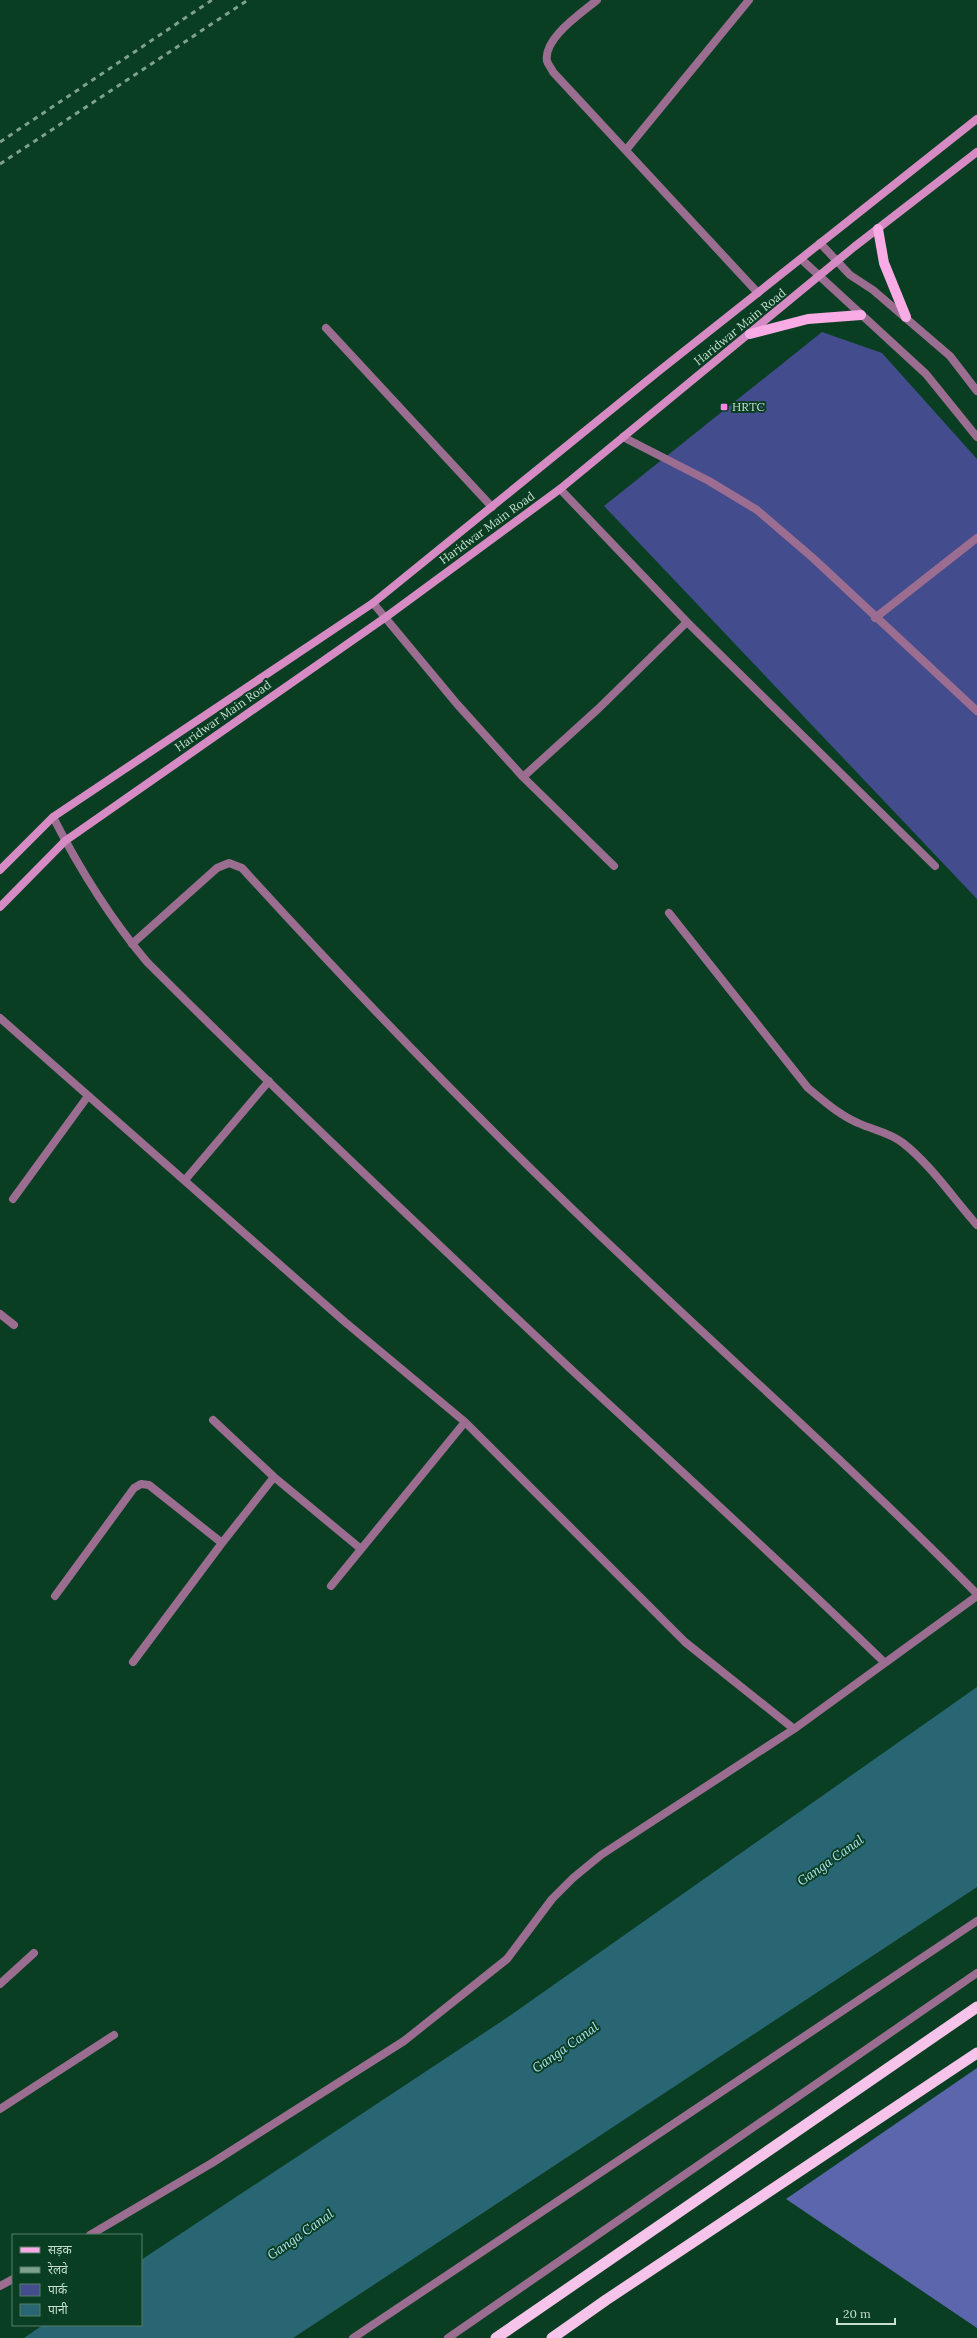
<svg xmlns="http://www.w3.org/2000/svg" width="977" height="2338" viewBox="0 0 977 2338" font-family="Lora,'Noto Sans Devanagari',serif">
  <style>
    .green { fill: #434c8c }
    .forest { fill: #5c66ad }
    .water { fill: #286674 }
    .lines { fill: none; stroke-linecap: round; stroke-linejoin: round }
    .service { stroke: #9b6d90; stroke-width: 8 }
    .minor { stroke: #9b6d90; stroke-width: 8 }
    .tertiary { stroke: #9b6d90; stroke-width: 8 }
    .secondary { stroke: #d68bc4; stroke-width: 8 }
    .primary { stroke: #f8abe5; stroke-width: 10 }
    .trunk { stroke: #f6c4ea; stroke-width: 11 }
    .rail { stroke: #7ea28d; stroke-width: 3; stroke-dasharray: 5 5; stroke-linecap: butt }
    .poi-dot { fill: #fc86e3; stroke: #0a3e23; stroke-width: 1.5 }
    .labels { text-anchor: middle; stroke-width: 4; stroke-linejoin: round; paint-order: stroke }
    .street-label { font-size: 12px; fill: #c6dfce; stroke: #0a3e23 }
    .poi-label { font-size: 12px; fill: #c6dfce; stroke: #0a3e23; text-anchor: start }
    .water-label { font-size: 13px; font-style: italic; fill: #b2e6f4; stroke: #0a3e23 }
  </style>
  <rect width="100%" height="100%" fill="#0a3e23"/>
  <!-- green -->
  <path class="green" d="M 822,332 L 882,353 L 977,459 L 977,899 L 604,506 Z"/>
  <!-- forest -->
  <path class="forest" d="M 977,2068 L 977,2328 L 786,2199 Z"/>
  <!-- water -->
  <path class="water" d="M 977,1687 L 977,1887 L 293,2338 L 24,2338 L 43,2325 L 141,2325 L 141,2260 L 505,2019 Z"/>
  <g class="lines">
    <!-- service -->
    <path class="service" d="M 326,328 L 492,507
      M 623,437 L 709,481 L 757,510 L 813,558 L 977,711
      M 875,618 L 977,538
      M 353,2338 L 977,1921"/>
    <!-- minor -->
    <path class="minor" d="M 597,0 C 582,13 543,38 547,61 C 548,65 552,69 553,72 L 758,293
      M 626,150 L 749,0
      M 560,489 L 687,622 L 935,866
      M 373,603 L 457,704 L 523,777 L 614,866
      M 523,777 L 598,709 L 687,622
      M 53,817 C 79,868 110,918 147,962 C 287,1102 431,1238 575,1373 C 679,1469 783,1564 885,1663
      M 669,913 L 808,1088 C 824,1101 839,1115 858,1123 C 873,1130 889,1132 903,1143 C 931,1165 953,1198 977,1225
      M 132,944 L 217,868 L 229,863 L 242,868 C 365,1003 493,1135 627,1261 C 744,1372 864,1479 977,1594
      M 0,1018 L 345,1322 L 465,1422 L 685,1642 L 794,1729
      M 185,1180 L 269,1081
      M 13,1199 L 88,1096
      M 0,1314 L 14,1325
      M 213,1420 L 274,1477 L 361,1549
      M 331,1586 L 465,1422
      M 55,1596 L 134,1488 L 141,1484 L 149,1485 L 222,1543
      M 133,1662 L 222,1543 L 274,1477
      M 0,1984 L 34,1953
      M 0,2109 L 114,2035
      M 90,2235 L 212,2163 L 404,2041 L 507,1959 L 552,1899 L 573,1878 L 601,1855 L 794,1729 L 977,1596
      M 0,2286 L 13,2279"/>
    <!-- tertiary -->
    <path class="tertiary" d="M 820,243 L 850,275 L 873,290 L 950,356 L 977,391
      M 801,259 L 926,374 L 977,437
      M 448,2338 L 977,1973"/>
    <!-- secondary -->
    <path class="secondary" d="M 0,870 L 53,817 L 373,603 L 659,371 L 977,119
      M 0,907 L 65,841 L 386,617 L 560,489 L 854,247 L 977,152"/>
    <!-- primary -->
    <path class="primary" d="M 878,229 L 884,263 L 906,317
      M 750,334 L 808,319 L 861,315"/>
    <!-- trunk -->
    <path class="trunk" d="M 496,2338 L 977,2007
      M 552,2338 L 606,2300 L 977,2053"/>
    <!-- rail -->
    <path class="rail" d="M 0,142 L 212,0
      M 0,164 L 248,0"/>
  </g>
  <!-- markers -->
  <rect class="poi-dot" x="720" y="403" width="8" height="8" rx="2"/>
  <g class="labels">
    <!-- street labels -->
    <g class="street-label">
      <text transform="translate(740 327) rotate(-39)" y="4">Haridwar Main Road</text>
      <text transform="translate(487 528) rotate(-36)" y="4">Haridwar Main Road</text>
      <text transform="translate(223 716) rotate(-35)" y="4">Haridwar Main Road</text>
    </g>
    <!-- poi labels -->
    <g class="poi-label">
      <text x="732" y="411">HRTC</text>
    </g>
    <!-- water labels -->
    <g class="water-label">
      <text transform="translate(830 1860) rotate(-35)" y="5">Ganga Canal</text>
      <text transform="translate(565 2047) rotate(-35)" y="5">Ganga Canal</text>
      <text transform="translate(300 2234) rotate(-35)" y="5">Ganga Canal</text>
    </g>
  </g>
  <!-- legend -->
  <rect x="12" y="2234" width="130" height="92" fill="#0a3e23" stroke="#557e67"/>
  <rect x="20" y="2247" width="20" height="6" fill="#f8abe5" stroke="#557e67"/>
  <text x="48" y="2254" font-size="12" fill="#c6dfce">सड़क</text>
  <rect x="20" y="2267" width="20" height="6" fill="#7ea28d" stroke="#557e67"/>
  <text x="48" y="2274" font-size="12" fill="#c6dfce">रेलवे</text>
  <rect x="20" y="2284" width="20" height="12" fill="#434c8c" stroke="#557e67"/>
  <text x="48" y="2294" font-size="12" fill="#c6dfce">पार्क</text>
  <rect x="20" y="2304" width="20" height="12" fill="#286674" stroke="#557e67"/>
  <text x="48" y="2314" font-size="12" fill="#c6dfce">पानी</text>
  <!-- scale -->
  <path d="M837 2318v6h58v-6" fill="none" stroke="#c6dfce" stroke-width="2"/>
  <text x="843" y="2318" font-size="12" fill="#c6dfce" stroke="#0a3e23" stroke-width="3" paint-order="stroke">20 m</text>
</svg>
